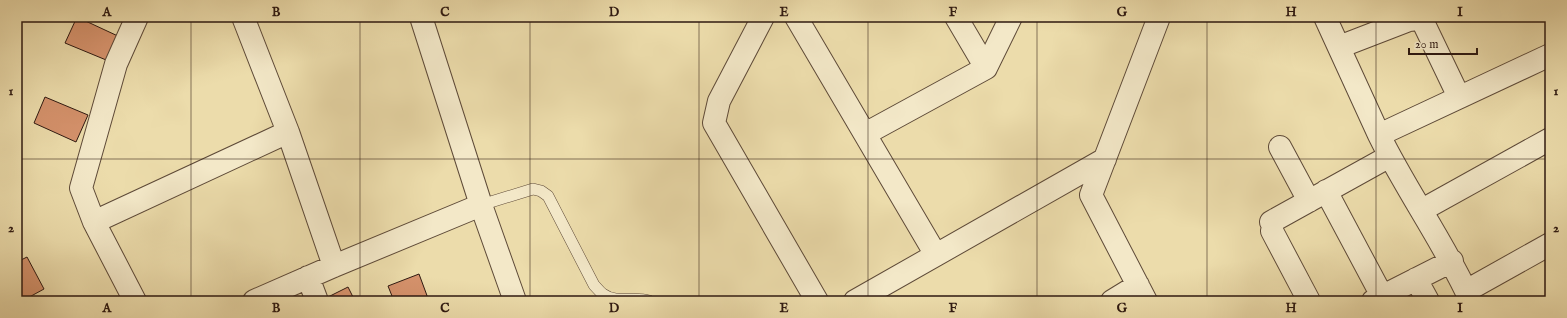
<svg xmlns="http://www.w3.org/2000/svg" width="1567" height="318" viewBox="0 0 1567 318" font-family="'IM FELL English',serif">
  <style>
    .building { fill: #d5926c; stroke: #2e1911 }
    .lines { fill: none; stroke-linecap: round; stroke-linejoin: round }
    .lane-casing { stroke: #5e4a38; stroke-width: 12 }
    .street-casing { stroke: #5e4a38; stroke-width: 24 }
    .lane { stroke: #f3e8c8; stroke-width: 11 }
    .street { stroke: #f3e8c8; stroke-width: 22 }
    .grid { fill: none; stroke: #2e1911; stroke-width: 1; stroke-opacity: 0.55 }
    .neatline { fill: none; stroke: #2e1911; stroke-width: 1.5 }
    .grid-label { font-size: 13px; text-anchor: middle; font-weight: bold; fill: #2e1911 }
  </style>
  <rect width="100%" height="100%" fill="#ecdcab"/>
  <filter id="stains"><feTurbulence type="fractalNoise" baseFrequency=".005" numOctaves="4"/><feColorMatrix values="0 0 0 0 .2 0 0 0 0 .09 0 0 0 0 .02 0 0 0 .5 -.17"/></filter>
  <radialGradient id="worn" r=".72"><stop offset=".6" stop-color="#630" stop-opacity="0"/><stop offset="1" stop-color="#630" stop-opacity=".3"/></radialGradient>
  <!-- building -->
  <path class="building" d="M 77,17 L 120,37 L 111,62 L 65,43 Z
    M 45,97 L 88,115 L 76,142 L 34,123 Z
    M 27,257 L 44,289 L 22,301 L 17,301 L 17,262 Z
    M 419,274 L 429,301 L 394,301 L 388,286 Z
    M 348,287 L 355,301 L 323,301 L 322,300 Z"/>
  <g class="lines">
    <!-- lane casing -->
    <g class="lane-casing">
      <path id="lane" d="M 481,205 L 533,189 L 541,191 L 548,196 L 594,285 C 597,288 600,292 603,294 C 616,304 635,296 649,301"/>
    </g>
    <!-- street casing -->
    <g class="street-casing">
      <path id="street" d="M 243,17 L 288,132 L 334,266
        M 421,17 L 481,205 L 515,301
        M 763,17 L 719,101 L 714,123 L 817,301
        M 796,17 L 936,255
        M 1325,17 L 1379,135
        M 1339,47 L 1409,20 L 1418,19 L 1423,22 L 1459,97
        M 1550,55 L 1379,135 C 1405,188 1440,237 1466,291 L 1550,244
        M 986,68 L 1011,17
        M 865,134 L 986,68 L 956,17
        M 1280,147 L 1309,201
        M 1326,191 L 1382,296
        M 1422,210 L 1550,139
        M 94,222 L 288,132
        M 1271,222 L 1390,156
        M 1272,231 L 1309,301
        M 308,277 L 317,301
        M 1416,279 L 1428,301
        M 135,301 L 94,222 L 81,188 L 116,64 L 137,17
        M 254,301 L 334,266 L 481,205
        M 855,301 L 1105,159
        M 1112,301 L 1138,285
        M 1146,301 L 1091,195 L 1159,17
        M 1373,301 L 1452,261"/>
    </g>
    <!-- lane -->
    <use href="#lane" class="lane"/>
    <!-- street -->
    <use href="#street" class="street"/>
  </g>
  <!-- grid -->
  <path class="grid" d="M 191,17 L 191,301M 360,17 L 360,301M 530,17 L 530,301M 699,17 L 699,301M 868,17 L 868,301M 1037,17 L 1037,301M 1207,17 L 1207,301M 1376,17 L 1376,301M 17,159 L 1550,159"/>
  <!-- margin -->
  <rect width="1567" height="318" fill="none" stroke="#ecdcab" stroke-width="44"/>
  <!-- scale -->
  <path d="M1409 48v6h68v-6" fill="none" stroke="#2e1911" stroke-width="2"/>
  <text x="1415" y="48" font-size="12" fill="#2e1911" stroke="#f3e8c8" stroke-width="3" paint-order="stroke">20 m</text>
  <rect x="22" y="22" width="1523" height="274" class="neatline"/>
  <g class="grid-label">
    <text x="107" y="16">A</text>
    <text x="276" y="16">B</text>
    <text x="445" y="16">C</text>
    <text x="614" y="16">D</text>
    <text x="784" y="16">E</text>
    <text x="953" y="16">F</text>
    <text x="1122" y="16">G</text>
    <text x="1291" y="16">H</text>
    <text x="1460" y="16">I</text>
    <text x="11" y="95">1</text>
    <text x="1556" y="95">1</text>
    <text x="11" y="232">2</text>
    <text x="1556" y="232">2</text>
    <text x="107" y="312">A</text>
    <text x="276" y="312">B</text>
    <text x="445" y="312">C</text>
    <text x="614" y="312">D</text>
    <text x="784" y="312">E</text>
    <text x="953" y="312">F</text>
    <text x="1122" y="312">G</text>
    <text x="1291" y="312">H</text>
    <text x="1460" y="312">I</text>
  </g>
  <rect width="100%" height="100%" filter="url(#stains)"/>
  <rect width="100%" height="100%" fill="url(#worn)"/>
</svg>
